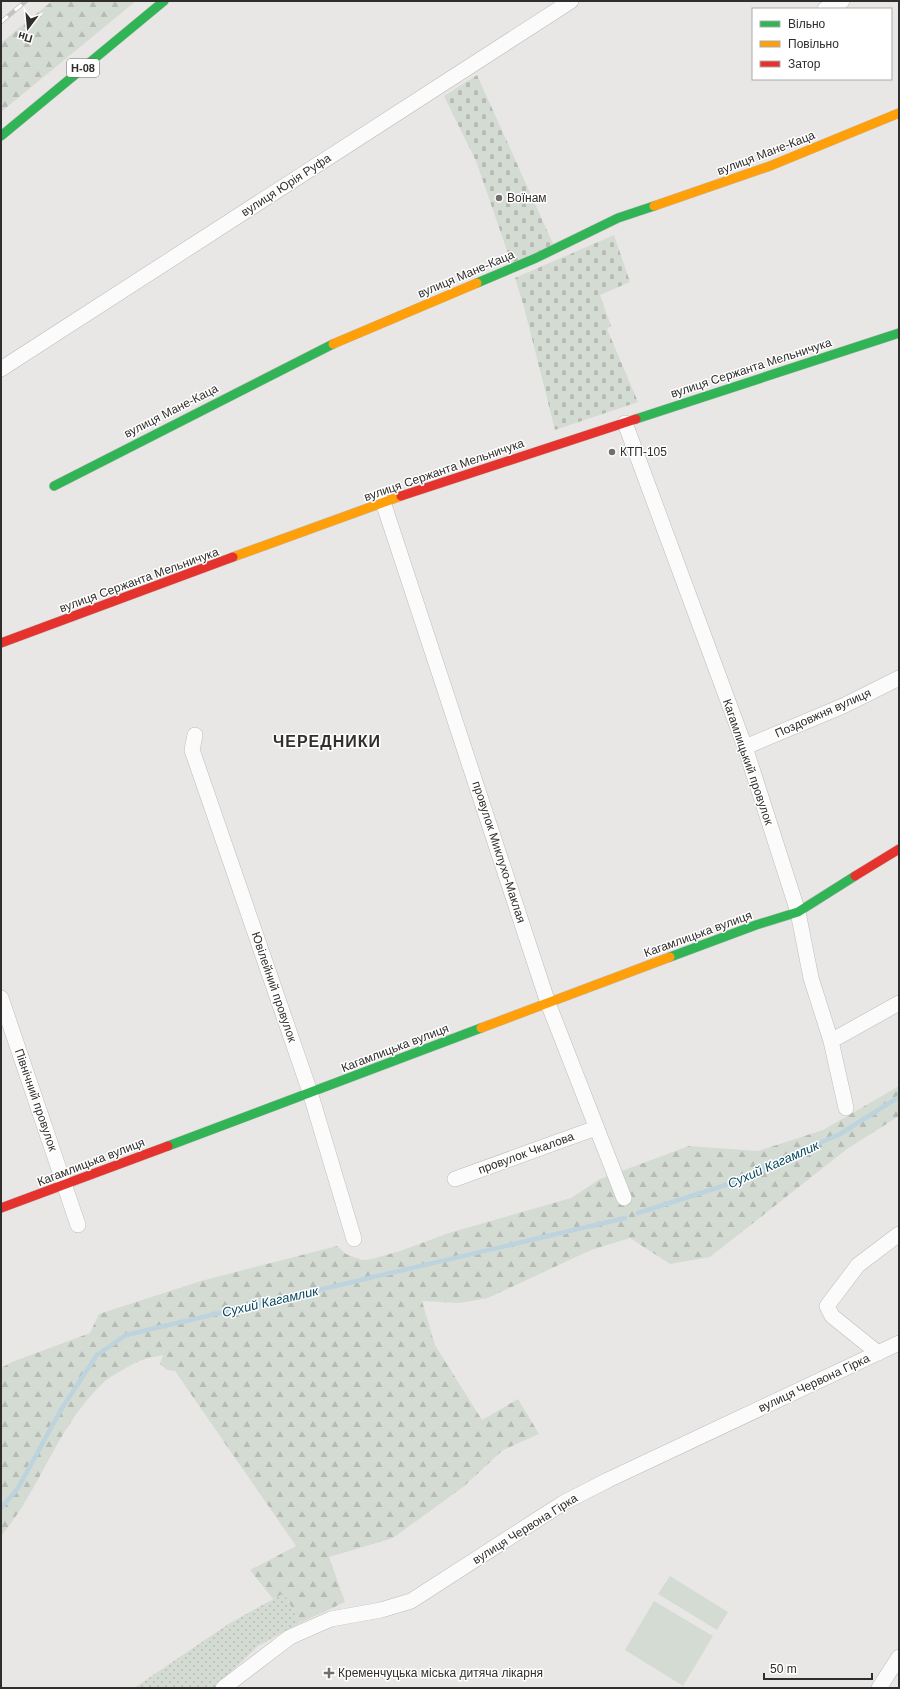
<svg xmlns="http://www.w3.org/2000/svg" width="900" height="1689" viewBox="0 0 900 1689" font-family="Helvetica,sans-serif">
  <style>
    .grass { fill: url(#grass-dots) }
    .forest { fill: url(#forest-firs) }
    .cemetery { fill: url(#cemetery-stones) }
    .park { fill: #d4dbd3 }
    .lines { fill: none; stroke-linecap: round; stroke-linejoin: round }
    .stream { stroke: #bdd3dd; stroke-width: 4.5 }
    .street-casing { stroke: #bebcba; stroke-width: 16 }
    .fast-casing { stroke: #bebcba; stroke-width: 10 }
    .slow-casing { stroke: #bebcba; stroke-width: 10 }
    .jam-casing { stroke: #bebcba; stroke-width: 10 }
    .street { stroke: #fcfbfb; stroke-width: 15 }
    .fast { stroke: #30b455; stroke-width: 9 }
    .slow { stroke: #ff9f0a; stroke-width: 9 }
    .jam { stroke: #e5322d; stroke-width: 9 }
    .rail-casing { stroke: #c4c3c3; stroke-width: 4.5 }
    .rail { stroke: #fff; stroke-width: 3; stroke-dasharray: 9; stroke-linecap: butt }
    .poi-dot { fill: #706f6d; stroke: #fff; stroke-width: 1.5 }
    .labels { text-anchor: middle; stroke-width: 3; stroke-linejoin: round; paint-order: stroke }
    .shield { fill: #fff; stroke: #6d6d6b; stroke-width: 1 }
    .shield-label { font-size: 11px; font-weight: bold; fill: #2f2e2c }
    .street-label { font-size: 12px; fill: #2f2e2c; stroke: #fff }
    .poi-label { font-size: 12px; fill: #2f2e2c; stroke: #fff; text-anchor: start }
    .water-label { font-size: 13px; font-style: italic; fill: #074860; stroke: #fff }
    .district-label { font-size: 16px; font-weight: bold; letter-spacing: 1px; fill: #32302c; stroke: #fff }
  </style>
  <defs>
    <pattern id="grass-dots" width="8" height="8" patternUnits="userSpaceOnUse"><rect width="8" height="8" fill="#d4dbd3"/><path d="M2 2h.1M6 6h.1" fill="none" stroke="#b6bcb5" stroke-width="1.8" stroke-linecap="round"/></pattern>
    <pattern id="forest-firs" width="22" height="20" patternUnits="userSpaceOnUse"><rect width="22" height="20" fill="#d4dbd3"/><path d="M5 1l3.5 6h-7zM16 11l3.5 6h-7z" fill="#b6bcb5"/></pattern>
    <pattern id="cemetery-stones" width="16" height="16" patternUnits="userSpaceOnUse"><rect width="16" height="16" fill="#d4dbd3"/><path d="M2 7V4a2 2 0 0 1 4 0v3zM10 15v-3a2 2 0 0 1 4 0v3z" fill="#b6bcb5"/></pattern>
  </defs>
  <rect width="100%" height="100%" fill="#e9e7e5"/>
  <!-- grass -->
  <path class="grass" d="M 284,1593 L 300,1623 L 258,1646 L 214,1688 L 134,1688 L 230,1623 Z"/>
  <!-- forest -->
  <path class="forest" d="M 52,1 L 136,1 L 1,112 L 1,43 Z
    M 899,1086 L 899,1116 L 847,1149 L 710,1257 L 670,1264 L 630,1238 L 591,1250 L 488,1298 L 459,1303 L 422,1301 L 435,1345 L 482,1420 L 518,1399 L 539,1434 L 503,1450 L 463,1487 L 393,1538 L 329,1557 L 345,1602 L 300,1623 L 284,1593 L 273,1599 L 250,1570 L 296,1546 L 175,1371 L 167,1370 L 160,1364 L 163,1355 C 156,1357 149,1357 142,1360 C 134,1363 109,1377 103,1383 C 57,1426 41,1489 1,1536 L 1,1368 L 12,1362 L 90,1333 L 99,1314 L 201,1281 L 337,1246 L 346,1254 L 362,1260 L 372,1259 L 400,1251 L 449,1233 L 571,1198 L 600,1179 L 689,1146 L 758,1151 L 823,1130 Z"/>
  <!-- cemetery -->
  <path class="cemetery" d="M 477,75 L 554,246 L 512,265 L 476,161 L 444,96 Z
    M 614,235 L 630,282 L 600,295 L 611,326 L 607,329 L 638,402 L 555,430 L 524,307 L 515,278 Z"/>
  <!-- park -->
  <path class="park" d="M 670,1576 L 728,1612 L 717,1630 L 658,1594 Z
    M 654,1601 L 713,1636 L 683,1686 L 625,1650 Z"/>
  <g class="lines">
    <!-- stream -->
    <path class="stream" d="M 638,1213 L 726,1185 L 840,1134 L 899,1097
      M 1,1508 L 18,1488 L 62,1408 L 97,1355 L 126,1335 L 625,1218"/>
    <!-- street casing -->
    <g class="street-casing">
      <path id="street" d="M 825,9 L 842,1
        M 1,369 L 571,1
        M 625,423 L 745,747 L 798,912 L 811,978 L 831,1041 L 846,1108
        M 383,502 L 548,1003 L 624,1198
        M 195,735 L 192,750 L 310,1092 L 354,1239
        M 745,747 L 843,706 L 899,678
        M 1,998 L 78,1225
        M 831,1041 L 899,1003
        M 455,1179 L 596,1128
        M 878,1353 L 832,1316 L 827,1306 L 858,1265 L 899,1234
        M 223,1688 L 290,1637 L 331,1619 L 381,1610 L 411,1601 L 563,1503 L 608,1480 L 899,1343
        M 879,1688 L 899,1657"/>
    </g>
    <!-- fast casing -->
    <g class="fast-casing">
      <path id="fast" d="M 1,136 L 164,1
        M 477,283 L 536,258 L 618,218 L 654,206
        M 636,419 L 899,333
        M 54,486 L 333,344
        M 670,957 L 756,925 L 798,912 L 855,876
        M 168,1146 L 481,1028"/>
    </g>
    <!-- slow casing -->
    <g class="slow-casing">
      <path id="slow" d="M 654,206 L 770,166 L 899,113
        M 333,344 L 477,283
        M 233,557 L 401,496
        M 481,1028 L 670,957"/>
    </g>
    <!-- jam casing -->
    <g class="jam-casing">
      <path id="jam" d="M 401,496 L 636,419
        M 1,643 L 233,557
        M 855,876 L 899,849
        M 1,1208 L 168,1146"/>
    </g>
    <!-- street -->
    <use href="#street" class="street"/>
    <!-- fast -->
    <use href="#fast" class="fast"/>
    <!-- slow -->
    <use href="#slow" class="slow"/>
    <!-- jam -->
    <use href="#jam" class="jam"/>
    <!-- rail casing -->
    <g class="rail-casing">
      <path id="rail" d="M 1,22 L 26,1"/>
    </g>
    <!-- rail -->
    <use href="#rail" class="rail"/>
  </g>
  <!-- markers -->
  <g class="poi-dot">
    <circle cx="499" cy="198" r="4"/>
    <circle cx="612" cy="452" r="4"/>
    <path d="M327 1667h4v4h4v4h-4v4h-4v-4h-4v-4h4z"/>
  </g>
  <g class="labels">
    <!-- shield labels -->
    <rect class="shield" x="67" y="59" width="32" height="18" rx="3"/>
    <g class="shield-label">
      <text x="83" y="72">Н-08</text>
    </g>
    <!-- street labels -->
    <g class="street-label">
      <text transform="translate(766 153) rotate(-21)" y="4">вулиця Мане-Каца</text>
      <text transform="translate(286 185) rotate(-33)" y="4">вулиця Юрія Руфа</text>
      <text transform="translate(466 274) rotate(-23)" y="4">вулиця Мане-Каца</text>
      <text transform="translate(751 368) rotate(-18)" y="4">вулиця Сержанта Мельничука</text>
      <text transform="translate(171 411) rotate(-27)" y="4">вулиця Мане-Каца</text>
      <text transform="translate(444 470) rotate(-19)" y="4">вулиця Сержанта Мельничука</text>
      <text transform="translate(139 580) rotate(-20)" y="4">вулиця Сержанта Мельничука</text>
      <text transform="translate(823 713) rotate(-24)" y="4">Поздовжня вулиця</text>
      <text transform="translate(748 762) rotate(71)" y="4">Кагамлицький провулок</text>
      <text transform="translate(499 852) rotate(72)" y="4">провулок Миклухо-Маклая</text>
      <text transform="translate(698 934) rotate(-20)" y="4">Кагамлицька вулиця</text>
      <text transform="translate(274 987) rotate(71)" y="4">Ювілейний провулок</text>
      <text transform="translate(395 1048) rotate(-21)" y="4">Кагамлицька вулиця</text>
      <text transform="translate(36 1100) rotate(71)" y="4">Північний провулок</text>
      <text transform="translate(526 1153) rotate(-20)" y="4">провулок Чкалова</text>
      <text transform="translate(91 1162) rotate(-21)" y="4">Кагамлицька вулиця</text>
      <text transform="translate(814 1383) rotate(-25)" y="4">вулиця Червона Гірка</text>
      <text transform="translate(525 1529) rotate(-32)" y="4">вулиця Червона Гірка</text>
    </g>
    <!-- poi labels -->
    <g class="poi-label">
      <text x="507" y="202">Воїнам</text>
      <text x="620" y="456">КТП-105</text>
      <text x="338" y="1677">Кременчуцька міська дитяча лікарня</text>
    </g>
    <!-- water labels -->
    <g class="water-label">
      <text transform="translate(773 1164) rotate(-24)" y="5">Сухий Кагамлик</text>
      <text transform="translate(270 1301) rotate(-13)" y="5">Сухий Кагамлик</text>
    </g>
    <!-- district labels -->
    <g class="district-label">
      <text x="327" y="747">ЧЕРЕДНИКИ</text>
    </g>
  </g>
  <!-- border -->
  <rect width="900" height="1689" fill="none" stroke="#2f2e2c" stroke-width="4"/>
  <!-- legend -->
  <rect x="752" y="8" width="140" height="72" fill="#ffffff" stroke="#acabab"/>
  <rect x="760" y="21" width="20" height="6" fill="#30b455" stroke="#acabab"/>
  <text x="788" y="28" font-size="12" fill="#2f2e2c">Вільно</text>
  <rect x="760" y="41" width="20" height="6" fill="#ff9f0a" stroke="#acabab"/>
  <text x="788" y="48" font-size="12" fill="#2f2e2c">Повільно</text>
  <rect x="760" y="61" width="20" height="6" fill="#e5322d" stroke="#acabab"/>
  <text x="788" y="68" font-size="12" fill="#2f2e2c">Затор</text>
  <!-- north arrow -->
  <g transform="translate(28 28) rotate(196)" stroke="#ffffff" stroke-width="3" paint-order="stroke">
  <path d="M0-3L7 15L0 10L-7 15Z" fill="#2f2e2c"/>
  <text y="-6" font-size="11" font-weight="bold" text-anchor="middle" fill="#2f2e2c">Пн</text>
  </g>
  <!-- scale -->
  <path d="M764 1673v6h108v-6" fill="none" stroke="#2f2e2c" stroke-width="2"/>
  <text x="770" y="1673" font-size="12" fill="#2f2e2c" stroke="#ffffff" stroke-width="3" paint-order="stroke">50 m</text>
</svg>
